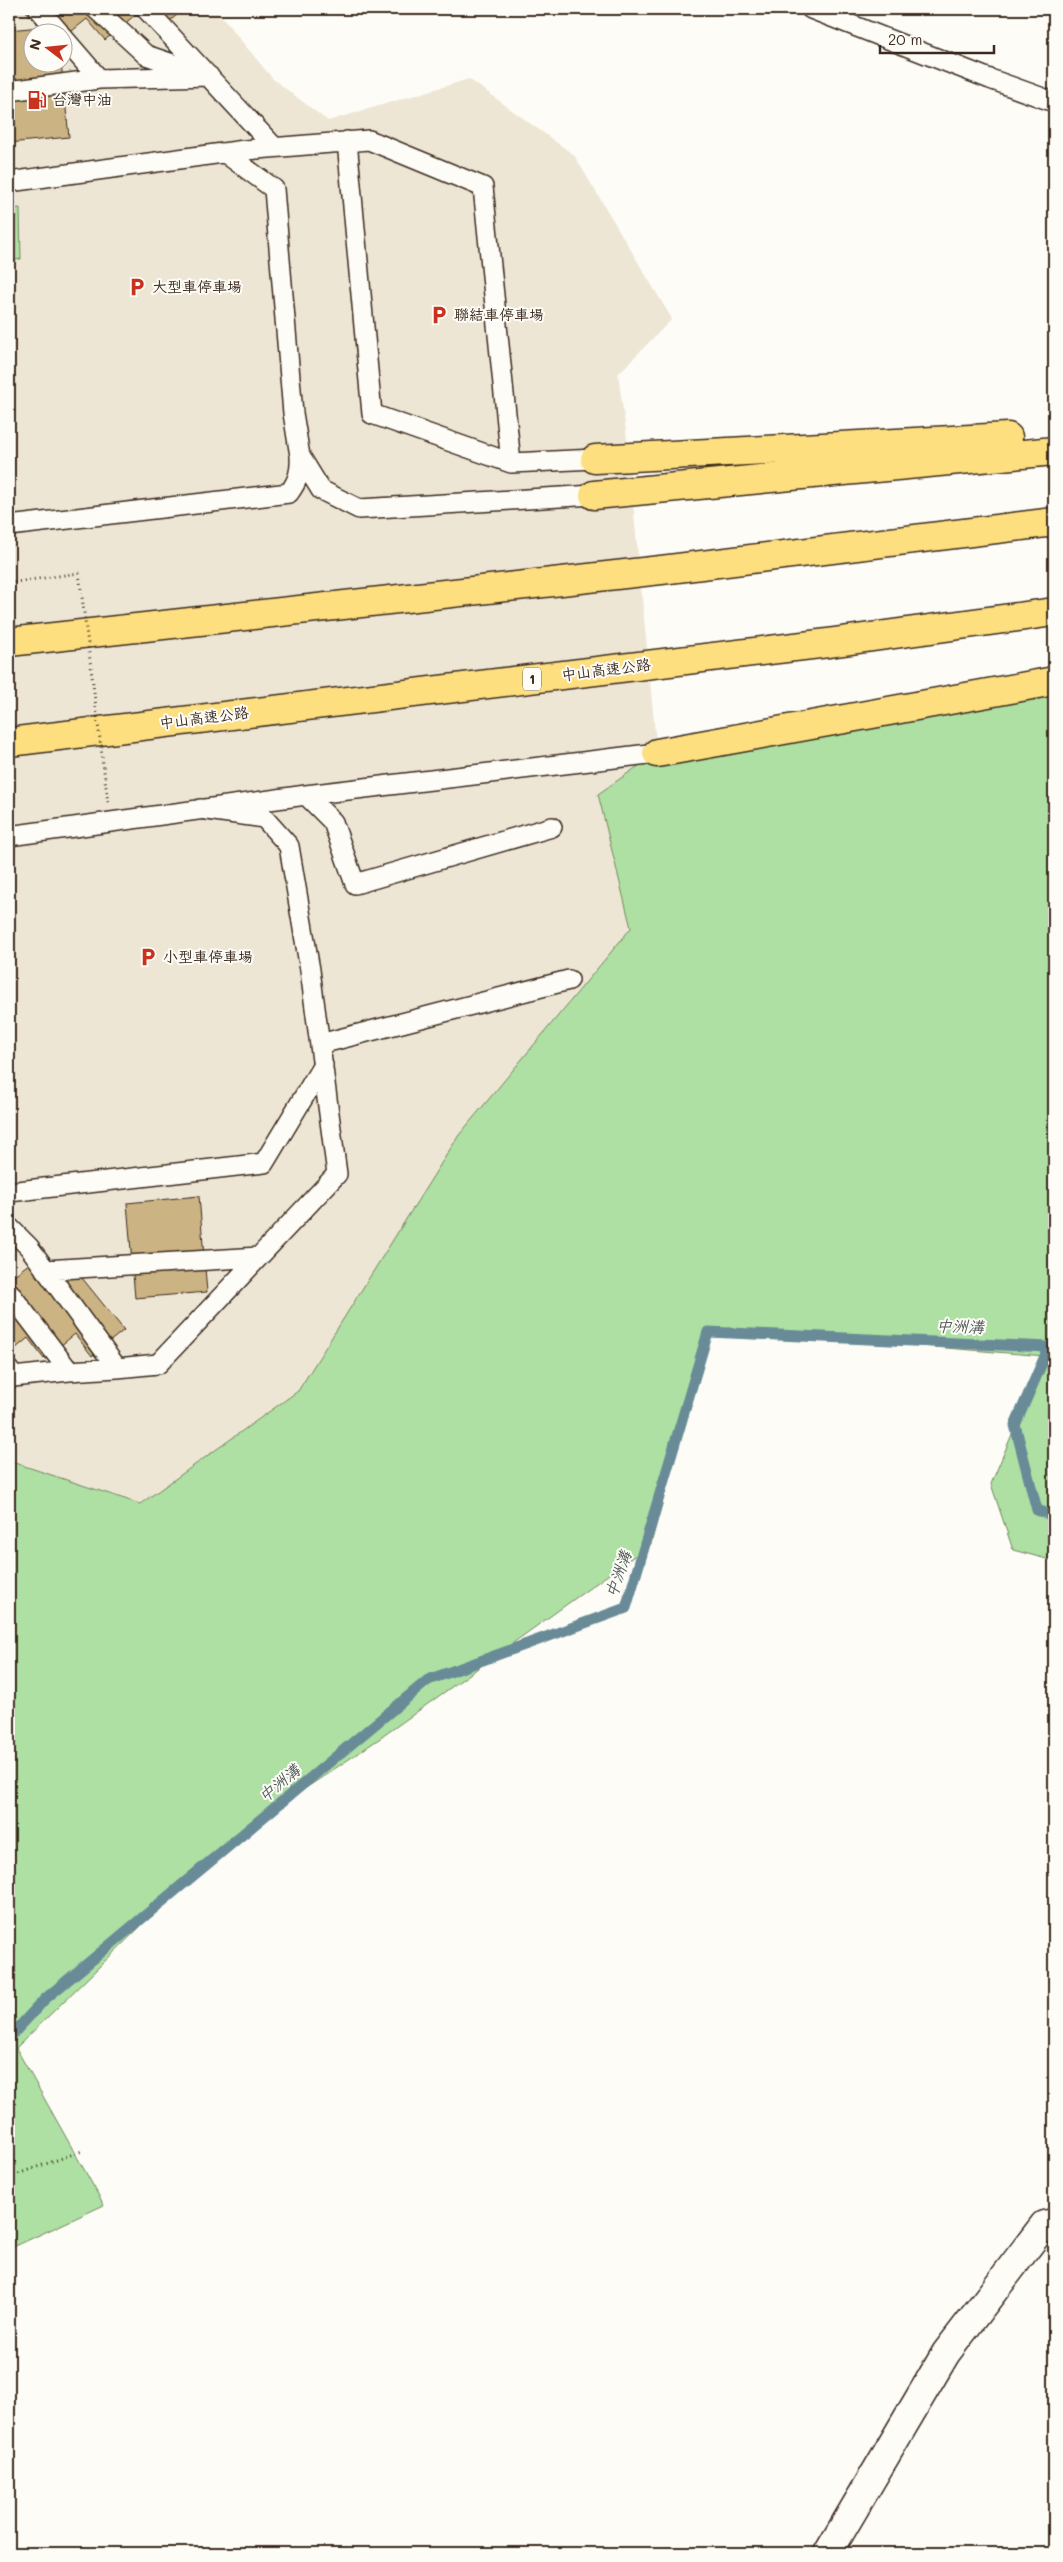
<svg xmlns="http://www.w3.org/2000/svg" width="1063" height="2562" viewBox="0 0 1063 2562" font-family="Mali,'LXGW WenKai TC',sans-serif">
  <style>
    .built { fill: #eee6d4; fill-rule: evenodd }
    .green { fill: #ade0a2; stroke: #748560 }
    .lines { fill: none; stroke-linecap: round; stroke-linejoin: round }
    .stream { stroke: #698b98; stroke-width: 11 }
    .building { fill: #ccb383; stroke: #3b2a1e }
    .lane-casing { stroke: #3b2a1e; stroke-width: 22 }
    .street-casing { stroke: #3b2a1e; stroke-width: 31 }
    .highway-casing { stroke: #3b2a1e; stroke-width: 31 }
    .path { stroke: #3b2a1e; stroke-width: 3; stroke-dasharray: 1 4; stroke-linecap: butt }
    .lane { stroke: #fdfcf7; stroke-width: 19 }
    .street { stroke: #fdfcf7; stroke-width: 28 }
    .highway { stroke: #fddf80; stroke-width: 28 }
    .path-bridge { stroke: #3b2a1e; stroke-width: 3; stroke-dasharray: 1 4; stroke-linecap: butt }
    .labels { text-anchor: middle; stroke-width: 4; stroke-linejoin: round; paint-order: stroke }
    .shield { fill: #fdfcf7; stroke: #75695f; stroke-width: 1 }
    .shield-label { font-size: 14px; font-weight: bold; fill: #3b2a1e }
    .poi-label { font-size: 15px; fill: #3b2a1e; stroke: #fdfcf7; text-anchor: start }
    .street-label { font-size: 15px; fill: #3b2a1e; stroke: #fdfcf7 }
    .water-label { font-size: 16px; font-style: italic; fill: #525a5b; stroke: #fdfcf7 }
  </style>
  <rect width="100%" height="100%" fill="#fdfcf7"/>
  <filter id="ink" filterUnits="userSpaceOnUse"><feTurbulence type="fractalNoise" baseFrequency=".02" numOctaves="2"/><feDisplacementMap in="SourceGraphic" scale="10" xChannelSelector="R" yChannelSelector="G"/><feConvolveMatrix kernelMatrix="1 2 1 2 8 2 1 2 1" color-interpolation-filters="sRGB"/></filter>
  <g filter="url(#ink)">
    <!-- built -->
    <path class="built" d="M 9,9 L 215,9 L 273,79 L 328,121 L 469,79 L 574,155 L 672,319 L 618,374 L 626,431 L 657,753 L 598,794 L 631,928 L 459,1135 L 298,1391 L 140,1504 L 9,1461 ZM 32,32 L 62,32 L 62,62 L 32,62 Z"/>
    <!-- green -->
    <path class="green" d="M 20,208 L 21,259 L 9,261 L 9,209 Z
      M 1054,681 L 1054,1561 L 1013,1550 L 991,1484 L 1045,1356 L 710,1329 L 651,1544 L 379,1739 L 230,1839 L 16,2048 L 104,2205 L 9,2249 L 9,1461 L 140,1504 L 298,1391 L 459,1135 L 631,928 L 598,794 L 657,753 Z"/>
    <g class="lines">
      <!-- stream -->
      <path class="stream" d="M 9,2038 L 45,1999 L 428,1680 L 626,1608 L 708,1332 L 1049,1347 L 1015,1425 L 1037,1510 L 1054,1516"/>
    </g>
    <!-- building -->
    <path class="building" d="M 24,9 L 184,9 L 158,31 L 141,10 L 105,40 L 87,19 L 62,39 L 62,32 L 32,32 L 32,62 L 61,62 L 69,137 L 9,143 L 9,30 L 40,27 Z
      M 199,1196 L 207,1292 L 135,1298 L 127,1203 Z
      M 30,1263 L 74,1268 L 124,1330 L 92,1356 L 75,1334 L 44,1359 L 28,1338 L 9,1354 L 9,1279 Z"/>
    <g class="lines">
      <!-- lane casing -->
      <g class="lane-casing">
        <path id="lane" d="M 39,9 L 59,32
          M 96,9 L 146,55 L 196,72
          M 146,9 L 274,147
          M 811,9 L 990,79 L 1054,102
          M 62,36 L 99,79 L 209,76
          M 9,91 L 99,79
          M 347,141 L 372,414 L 511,463
          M 225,153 L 274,189 L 293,413 L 300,456 L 321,490 L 359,509 L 594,495
          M 9,182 L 245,150 L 369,140 L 483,187 L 511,463 L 595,459
          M 9,526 L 289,493 C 298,481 301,471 300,456
          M 306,795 L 333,822 L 355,884 L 552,827
          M 9,836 L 306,795 L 657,753
          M 320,1044 L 569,980
          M 9,1192 L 264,1163 L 323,1065
          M 9,1227 L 29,1247 L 117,1368 L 158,1364 L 337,1174 L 310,970 L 289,846 L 264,818 L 200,809
          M 45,1270 L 259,1257
          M 9,1292 L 69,1371 L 117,1368
          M 9,1370 L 13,1377 L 69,1371"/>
      </g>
      <!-- street casing -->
      <g class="street-casing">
        <path id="street" d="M 828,2553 L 946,2353 L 1044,2225 L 1054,2223"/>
      </g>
      <!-- highway casing -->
      <g class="highway-casing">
        <path id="highway" d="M 595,459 L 1008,437
          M 594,495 L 1054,451
          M 9,642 L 661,570 L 1054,522
          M 9,742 L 828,643 L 1054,612
          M 657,753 L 1054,681"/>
      </g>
      <!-- path -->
      <path class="path" d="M 9,583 L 79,573
        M 9,2177 L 82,2151"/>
      <!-- lane -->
      <use href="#lane" class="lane"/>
      <!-- street -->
      <use href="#street" class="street"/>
      <!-- highway -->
      <use href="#highway" class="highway"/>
      <!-- path-bridge -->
      <path class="path-bridge" d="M 79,573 L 108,803"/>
    </g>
  </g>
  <!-- icons -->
  <defs>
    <g id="fuel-bare" transform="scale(1.5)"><path d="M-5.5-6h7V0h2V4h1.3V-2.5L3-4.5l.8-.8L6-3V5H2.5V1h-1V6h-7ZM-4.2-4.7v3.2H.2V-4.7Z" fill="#c8321e" stroke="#fdfcf7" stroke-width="2.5" paint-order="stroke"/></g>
    <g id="parking-bare" transform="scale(1.5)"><path d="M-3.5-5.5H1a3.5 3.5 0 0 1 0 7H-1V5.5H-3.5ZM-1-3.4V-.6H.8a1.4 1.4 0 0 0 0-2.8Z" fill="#c8321e" stroke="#fdfcf7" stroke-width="2.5" paint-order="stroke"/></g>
  </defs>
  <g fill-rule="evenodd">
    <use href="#fuel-bare" x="37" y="100"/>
    <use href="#parking-bare" x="137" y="287"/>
    <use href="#parking-bare" x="439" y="315"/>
    <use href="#parking-bare" x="148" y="957"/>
  </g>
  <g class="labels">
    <!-- shield labels -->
    <rect class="shield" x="523" y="667.5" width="18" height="23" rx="4"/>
    <g class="shield-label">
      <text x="532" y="684">1</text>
    </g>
    <!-- poi labels -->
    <g class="poi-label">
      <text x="52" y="105">台灣中油</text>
      <text x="152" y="292">大型車停車場</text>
      <text x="454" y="320">聯結車停車場</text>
      <text x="163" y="962">小型車停車場</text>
    </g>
    <!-- street labels -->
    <g class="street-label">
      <text transform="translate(606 670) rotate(-7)" y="5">中山高速公路</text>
      <text transform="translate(204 718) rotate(-7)" y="5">中山高速公路</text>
    </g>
    <!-- water labels -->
    <g class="water-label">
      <text transform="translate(960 1326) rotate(2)" y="6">中洲溝</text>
      <text transform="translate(618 1574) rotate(-71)" y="6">中洲溝</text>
      <text transform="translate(279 1783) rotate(-40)" y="6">中洲溝</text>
    </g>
  </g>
  <!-- margin -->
  <rect width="1063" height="2562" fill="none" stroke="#fdfcf7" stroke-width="30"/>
  <rect x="15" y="15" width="1033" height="2532" fill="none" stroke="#3b2a1e" stroke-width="2" filter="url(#ink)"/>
  <!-- north arrow -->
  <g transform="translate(48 48) rotate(286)"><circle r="24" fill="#fdfcf7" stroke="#afa8a0"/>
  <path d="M0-4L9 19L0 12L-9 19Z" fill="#c8321e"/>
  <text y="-8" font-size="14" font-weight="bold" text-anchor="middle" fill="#3b2a1e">N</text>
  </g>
  <!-- scale -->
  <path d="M880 45v8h114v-8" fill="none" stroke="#3b2a1e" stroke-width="2.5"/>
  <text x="888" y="45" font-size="15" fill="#3b2a1e" stroke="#fdfcf7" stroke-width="4" paint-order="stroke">20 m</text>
</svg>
